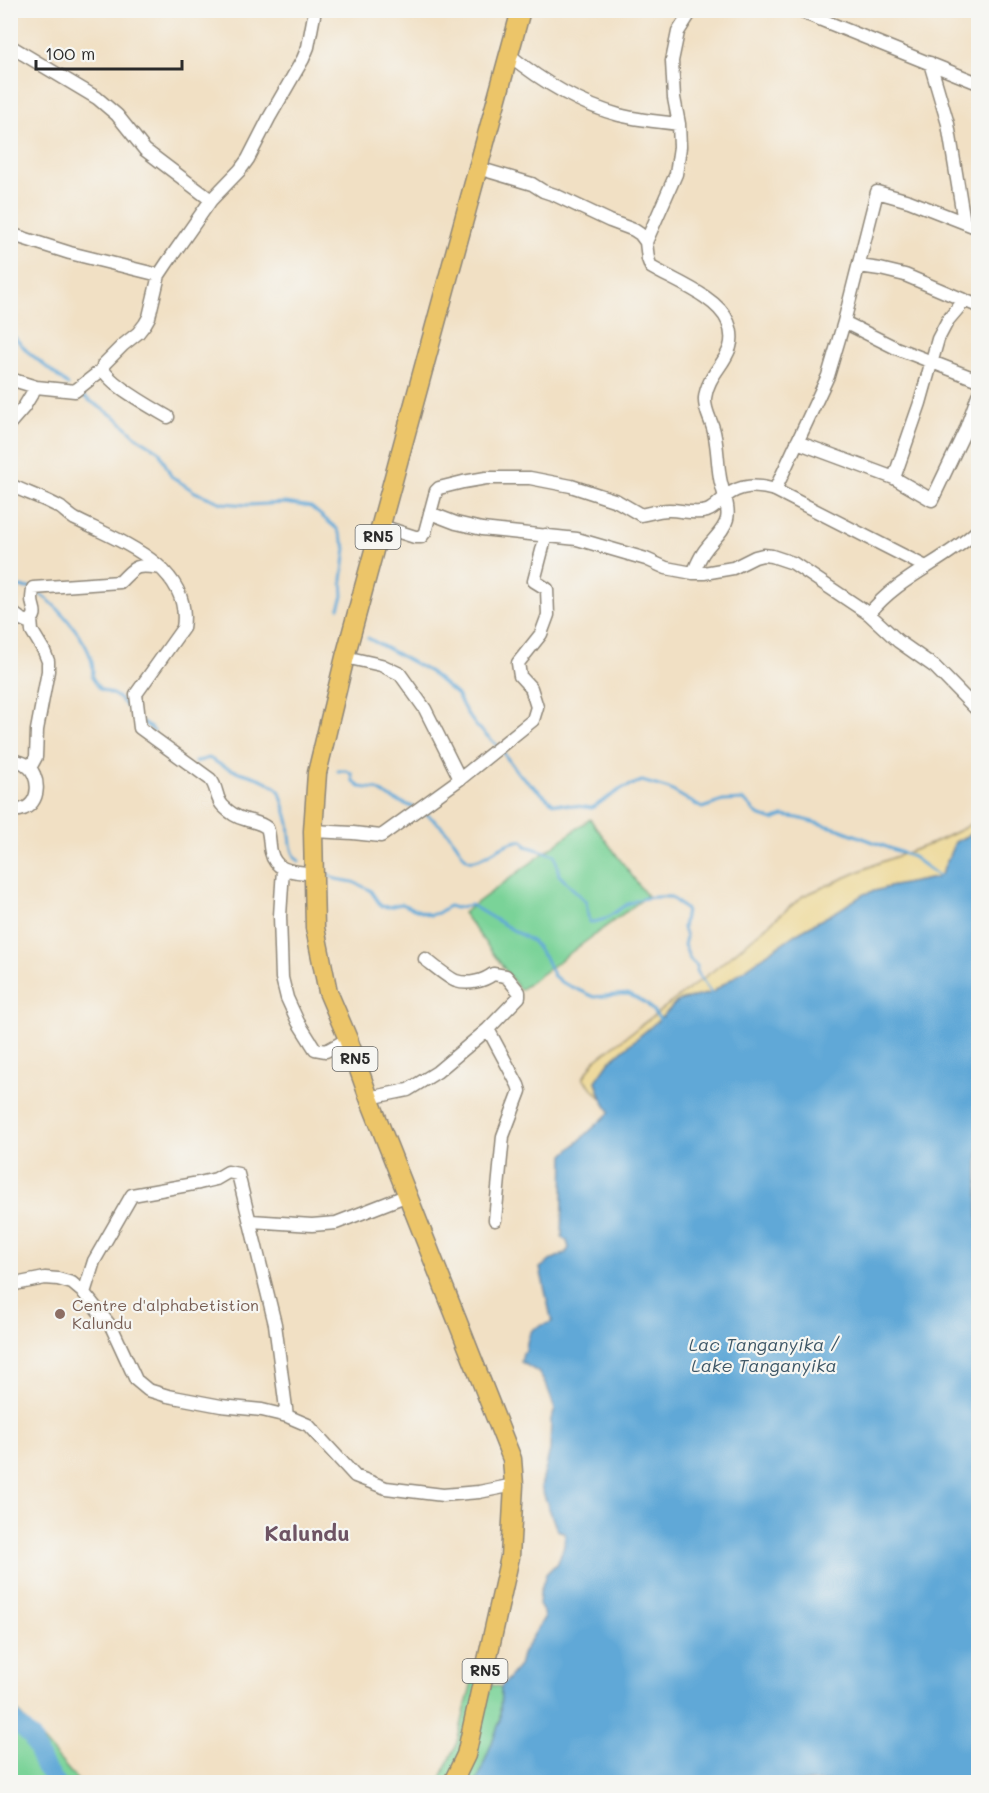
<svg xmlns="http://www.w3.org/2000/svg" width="989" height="1793" viewBox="0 0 989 1793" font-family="Mali,sans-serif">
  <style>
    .green { fill: #7ad398; stroke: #527f62; stroke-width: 1.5 }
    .sand { fill: #eeda9e; stroke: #8c8264; stroke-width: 1.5 }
    .water { fill: #61a8d7; stroke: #466a81; stroke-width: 1.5 }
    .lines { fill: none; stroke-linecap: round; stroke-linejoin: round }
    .stream { stroke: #61a8d7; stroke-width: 3 }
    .river { stroke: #61a8d7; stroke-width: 18 }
    .minor-casing { stroke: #8e8678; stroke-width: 15 }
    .highway-casing { stroke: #8e8678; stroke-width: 21 }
    .minor { stroke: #fff; stroke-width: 12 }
    .highway { stroke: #ecc569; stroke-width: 18 }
    .education-dot { fill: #8d6e63; stroke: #f6f6f2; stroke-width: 2 }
    .labels { text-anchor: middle; stroke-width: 4.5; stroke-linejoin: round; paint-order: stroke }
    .shield { fill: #f6f6f2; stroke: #686867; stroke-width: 1.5 }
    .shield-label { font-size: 15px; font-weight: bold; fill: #2b2b2b }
    .education-label { font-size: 16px; fill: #785e54; stroke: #f6f6f2; text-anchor: start }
    .water-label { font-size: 18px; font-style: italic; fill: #3e5767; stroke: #f6f6f2 }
    .district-label { font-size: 22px; font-weight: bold; fill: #6e5464; stroke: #f6f6f2 }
  </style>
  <rect width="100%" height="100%" fill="#f6f6f2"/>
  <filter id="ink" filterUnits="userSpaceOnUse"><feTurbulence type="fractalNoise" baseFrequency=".0167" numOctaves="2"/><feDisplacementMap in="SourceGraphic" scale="12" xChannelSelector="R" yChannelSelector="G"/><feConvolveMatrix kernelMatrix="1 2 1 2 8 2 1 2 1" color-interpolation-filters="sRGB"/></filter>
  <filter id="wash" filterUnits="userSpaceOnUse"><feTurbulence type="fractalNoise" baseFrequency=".008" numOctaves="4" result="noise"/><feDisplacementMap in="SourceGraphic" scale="24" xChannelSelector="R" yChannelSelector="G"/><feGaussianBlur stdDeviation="1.35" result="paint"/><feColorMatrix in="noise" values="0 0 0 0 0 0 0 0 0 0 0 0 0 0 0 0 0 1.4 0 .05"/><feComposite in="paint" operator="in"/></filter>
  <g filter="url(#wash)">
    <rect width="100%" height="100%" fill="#f1e0c4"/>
    <!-- green -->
    <path class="green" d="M 590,819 L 647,896 L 520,990 L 463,913 Z
      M 472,1681 L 501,1687 L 500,1721 L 477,1782 L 439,1782 L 456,1746 Z
      M 11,1704 L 12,1705 L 79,1782 L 11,1782 Z"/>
    <!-- sand -->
    <path class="sand" d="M 978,817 L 978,830 L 955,842 L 940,877 L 889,887 L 864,894 L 839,910 L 797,933 L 711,993 L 678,1001 L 660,1019 L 610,1061 L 596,1081 L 602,1099 L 583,1078 L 595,1060 L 714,970 L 803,896 L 876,864 L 933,843 L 966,827 Z"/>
    <!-- water -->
    <path class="water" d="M 978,830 L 978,1782 L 477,1782 L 500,1721 L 501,1687 L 519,1666 L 522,1654 L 544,1618 L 543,1612 L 539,1605 L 540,1592 L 546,1574 L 558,1562 L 564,1546 L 565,1533 L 557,1530 L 541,1487 L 550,1450 L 551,1419 L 555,1410 L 547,1386 L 538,1372 L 521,1362 L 523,1353 L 526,1351 C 528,1328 532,1328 552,1322 L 540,1268 L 553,1259 L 566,1253 L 569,1248 L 567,1241 L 562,1238 L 564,1155 L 610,1112 L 602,1099 L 596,1081 L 610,1061 L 660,1019 L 678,1001 L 711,993 L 797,933 L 839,910 L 864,894 L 889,887 L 940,877 L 955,842 Z"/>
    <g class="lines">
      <!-- stream -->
      <path class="stream" d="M 10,332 L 27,351 L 68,385
        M 78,393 L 118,419 L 138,438 L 159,451 L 171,476 L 195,492 L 222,503 L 248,505 L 285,503 L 311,507 L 337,529 L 346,548 L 342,580 L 343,596 L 339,608
        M 10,561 L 13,564 L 11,580 L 17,587 L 31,588
        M 39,593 C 59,607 99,650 92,677 C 102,694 99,687 114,695 C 123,700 128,709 135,716
        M 368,638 L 430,672 L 457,695 L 466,712 L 477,727 L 498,746
        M 143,722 L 154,731
        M 502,751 L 518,773 L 553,803 L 592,808 L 621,789 L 642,781 L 669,789 L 702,808 L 723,801 L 744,800 L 758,815 L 773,820 L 783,816 L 798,818 L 839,829 L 913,857 L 940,877
        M 195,762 L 209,758 C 217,763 226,768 236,771 C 251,776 269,779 280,792 C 283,803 287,814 289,824 C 291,837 289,852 299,861
        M 338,771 L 347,771 L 352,774 L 353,781 L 360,787 L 376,789 L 393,799 L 413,807
        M 421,811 C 434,818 448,832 456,843 C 459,848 462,855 467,859 C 479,867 505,838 523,841 L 526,846 L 555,855 L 559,875 L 586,902 L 589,922 C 608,922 613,911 628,904 C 641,897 656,896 671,897 L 686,910 L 683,928 L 686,937 L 684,945 L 690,959 L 697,966 L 696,971 L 711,993
        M 324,872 L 336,879 L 353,882 L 362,886 L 370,890 L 381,906 L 388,907 L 401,904 L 430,915 L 438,913 L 449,906 L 455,908 L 471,905 L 533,942 L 546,959 L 553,975 L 561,982 L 594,997 L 628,994 L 647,1004 L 660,1019"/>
      <!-- river -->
      <path class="river" d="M 10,1717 L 32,1738 L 43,1765 L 56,1782"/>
    </g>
  </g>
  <g filter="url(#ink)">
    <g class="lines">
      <!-- minor casing -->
      <g class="minor-casing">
        <path id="minor" d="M 797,10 L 978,83
          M 10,46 L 97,98 L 117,115 L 145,150 L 211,200
          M 508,54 C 540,80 579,104 619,115 C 639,120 659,122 679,124
          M 930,63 L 948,124 L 964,222
          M 478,168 L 532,184 L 543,191 L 555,195 L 610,221 L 634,230 L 640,234 L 646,242 L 648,259 L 651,267 C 674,281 718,297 728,322 C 742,356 708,368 705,398 C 704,409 710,418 713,428 C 718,445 717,461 720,478 C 722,491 730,506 727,519 C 724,531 713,539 706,549 C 700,556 697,565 693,573
          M 10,234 L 70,253 L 159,275
          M 646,242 L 676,174 L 680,147 L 679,124 L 674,98 L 672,61 L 678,32 L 692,10
          M 859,266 L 880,269 L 905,275 L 978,306
          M 844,322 L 896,348 L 978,380
          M 103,369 C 110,385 151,407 168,417
          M 10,379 L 36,387
          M 10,423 L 24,407 L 36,387 L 75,391 L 103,369 L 103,365 L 123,345 L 138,333 L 145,324 L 149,317 L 159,275 L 167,263 L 211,200 L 240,170 L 248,159 L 269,118 L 303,59 L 308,47 L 315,10
          M 797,442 L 894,478 L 920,403 L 938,339 L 948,320 L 965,300
          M 894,478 L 932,500 L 965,431 L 978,395
          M 10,485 C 27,493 46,499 61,508 C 66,512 70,516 75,519 C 119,541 193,566 183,628 L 136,694 L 140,728 L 210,779 C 218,787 215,798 223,806 C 228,811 236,817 244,819 C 252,822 260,822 267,828 C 270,835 269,844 271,852 C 276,874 297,871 315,874
          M 775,490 L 828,376 L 844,322 L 877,192 L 909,201 L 978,228
          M 430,513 L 456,523 L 482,529 L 577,539 L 646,559 L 666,568 L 693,573 L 704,573 L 733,568 L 755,557 L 763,555 L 772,556 L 793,563 L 869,614 L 898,641 L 935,667 L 978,711
          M 381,526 L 415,537 L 421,537 L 425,532 L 436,491 L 439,488 L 463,482 L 486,478 L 530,478 L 571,486 L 617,501 L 641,515 C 650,513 660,510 669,510 C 682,510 694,515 707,511 C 715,508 719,502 725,497 C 740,484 757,485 775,490 L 926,567
          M 10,611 L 21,619 L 28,622 C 40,614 32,609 32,599 C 32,595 33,592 33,588 L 120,582 C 137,564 137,565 161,568
          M 869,614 C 898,577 944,562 978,530
          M 10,760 C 15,761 20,761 25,764 C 41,774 42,805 20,810 C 17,810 14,810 10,811
          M 30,768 L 36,757 L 37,730 L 48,671 L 48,661 L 44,651 L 32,631 L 31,620
          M 460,779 L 533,720 L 537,707 L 531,688 L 520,676 L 518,663 L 541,634 L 548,615 L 547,589 L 534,581 L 546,535
          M 313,831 L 353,833 L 381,836 L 460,779 L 425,709 L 400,674 L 381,665 L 345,657
          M 283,869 L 280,916 L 282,978 L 287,998 L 298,1022 L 315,1049 L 326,1051 L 348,1039
          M 488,1029 L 518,1085 L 520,1091 L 503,1136 L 495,1220
          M 369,1098 L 408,1090 L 437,1072 L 488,1029 L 519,997 L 519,992 L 506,976 L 493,974 C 484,981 468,985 456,981 C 448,978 432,964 425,959
          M 251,1221 L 312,1225 L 336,1223 L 408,1195
          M 10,1285 L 45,1278 L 58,1279 L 72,1283 L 84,1293 L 112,1328 L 136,1380 L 148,1390 L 168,1396 L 221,1406 L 262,1410 L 287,1416 L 308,1425 L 355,1476 L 386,1488 L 443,1495 L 479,1492 L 514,1485
          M 84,1293 L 94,1261 L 132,1195 L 199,1183 L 216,1179 L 228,1172 L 238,1174 L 275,1324 L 287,1416"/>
      </g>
      <!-- highway casing -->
      <g class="highway-casing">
        <path id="highway" d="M 453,1782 L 466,1755 L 510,1557 L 514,1485 L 512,1459 L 369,1098 L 348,1039 L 328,992 L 315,928 L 313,831 L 317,773 L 345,657 L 521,10"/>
      </g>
      <!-- minor -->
      <use href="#minor" class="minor"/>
      <!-- highway -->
      <use href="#highway" class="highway"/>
    </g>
  </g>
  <!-- markers -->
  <circle class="education-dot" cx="60" cy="1314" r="6"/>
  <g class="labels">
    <!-- shield labels -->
    <g class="shield">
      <rect x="355.5" y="525" width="45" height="24" rx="4.5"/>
      <rect x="332.5" y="1047" width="45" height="24" rx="4.5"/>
      <rect x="462.5" y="1659" width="45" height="24" rx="4.5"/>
    </g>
    <g class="shield-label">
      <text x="378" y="542">RN5</text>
      <text x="355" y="1064">RN5</text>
      <text x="485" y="1676">RN5</text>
    </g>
    <!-- education labels -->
    <g class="education-label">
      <text x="72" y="1311">Centre d'alphabetistion<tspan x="72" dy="18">Kalundu</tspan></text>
    </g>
    <!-- water labels -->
    <g class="water-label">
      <text x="764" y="1351">Lac Tanganyika /<tspan x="764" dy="21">Lake Tanganyika</tspan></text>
    </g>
    <!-- district labels -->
    <g class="district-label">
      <text x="307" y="1541">Kalundu</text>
    </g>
  </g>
  <!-- margin -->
  <rect width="989" height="1793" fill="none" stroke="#f6f6f2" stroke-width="36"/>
  <!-- scale -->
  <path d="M36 60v9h146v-9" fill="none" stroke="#2b2b2b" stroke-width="3"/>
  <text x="45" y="60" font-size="18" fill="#2b2b2b" stroke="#f6f6f2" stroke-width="4.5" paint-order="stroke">100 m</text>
</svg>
